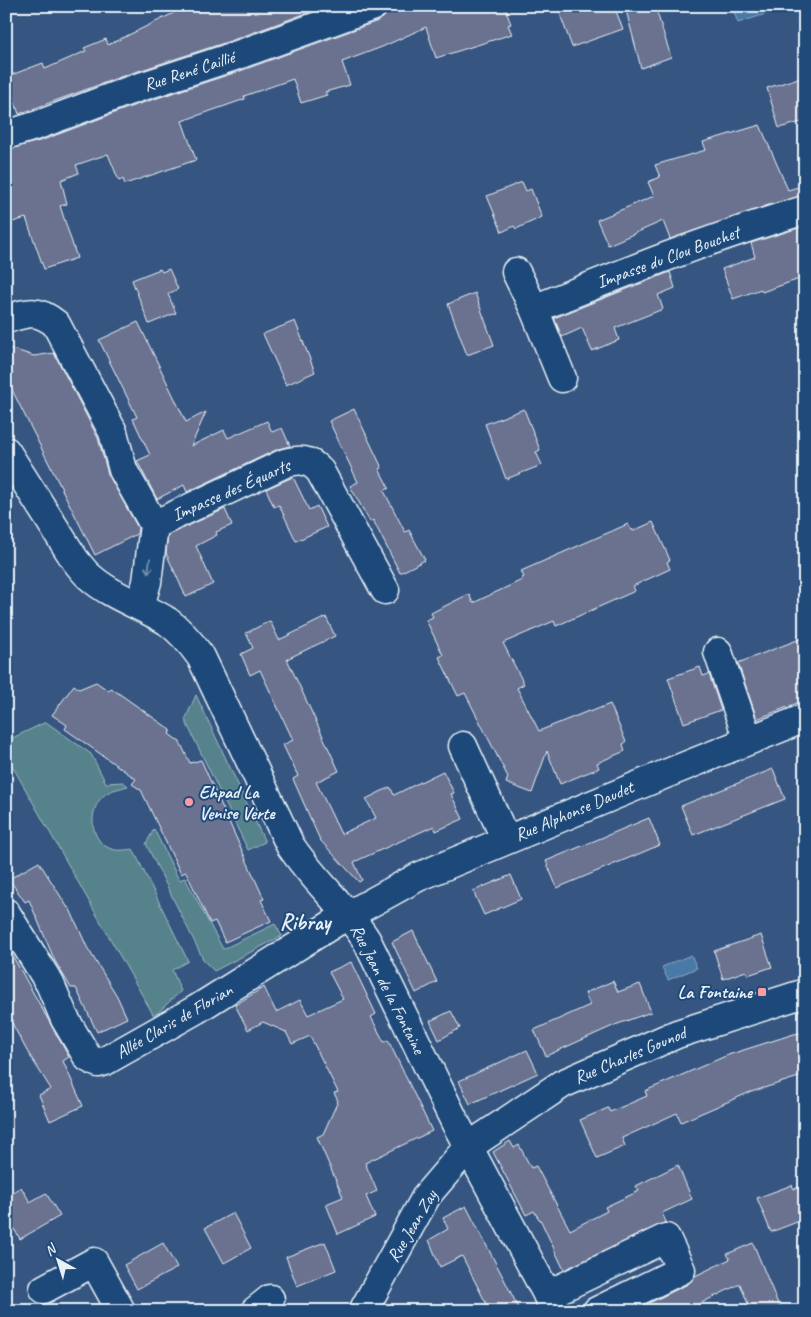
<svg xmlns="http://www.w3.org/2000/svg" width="811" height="1317" viewBox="0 0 811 1317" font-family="Caveat,sans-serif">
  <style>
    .green { fill: #57838b; stroke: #a0bac2 }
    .water { fill: #4a79a7; stroke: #89a9c7 }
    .building { fill: #6b7290; stroke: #e8f1f8 }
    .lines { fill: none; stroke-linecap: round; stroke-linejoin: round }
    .minor-casing { stroke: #e8f1f8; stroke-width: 31 }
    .minor { stroke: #1f4a7a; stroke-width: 28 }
    .oneway { stroke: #6f8dac }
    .poi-dot { fill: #ff9aa2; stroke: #1f4a7a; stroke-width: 2 }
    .labels { text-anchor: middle; stroke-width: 4; stroke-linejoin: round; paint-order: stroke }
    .street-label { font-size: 18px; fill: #e8f1f8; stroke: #1f4a7a }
    .poi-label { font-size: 18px; font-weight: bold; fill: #e8f1f8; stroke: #1f4a7a; text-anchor: start }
    .district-label { font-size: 22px; font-weight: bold; fill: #e8f1f8; stroke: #1f4a7a }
  </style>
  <rect width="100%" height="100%" fill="#365681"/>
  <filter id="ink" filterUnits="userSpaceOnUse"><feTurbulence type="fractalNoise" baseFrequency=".02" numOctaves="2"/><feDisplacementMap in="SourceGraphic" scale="10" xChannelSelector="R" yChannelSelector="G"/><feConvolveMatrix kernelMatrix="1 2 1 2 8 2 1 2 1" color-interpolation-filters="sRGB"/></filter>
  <g filter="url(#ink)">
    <!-- green -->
    <path class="green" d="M 196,695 L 265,842 L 248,850 L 185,720 Z
      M 46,722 L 91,754 L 106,783 L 123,782 L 128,786 C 122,788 115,789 109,792 C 89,802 87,836 107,847 C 115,852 124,850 133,849 L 188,961 L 172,970 L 181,991 L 154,1016 L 6,755 L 6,741 Z
      M 154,829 L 179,880 L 185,878 L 223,949 L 275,924 L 282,936 L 214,971 L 204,961 L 146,844 Z"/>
    <!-- water -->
    <path class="water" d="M 770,6 L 772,12 L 738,23 L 732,7 Z
      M 691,955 L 697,968 L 668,980 L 662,967 Z"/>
    <!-- building -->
    <path class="building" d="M 192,6 L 326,6 L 230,41 L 123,76 L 19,114 L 6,77 L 43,63 L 45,69 L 86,51 L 84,48 L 106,39 L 108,45 L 180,10 Z
      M 388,6 L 504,6 L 511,24 L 508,25 L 512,34 L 436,58 L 426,27 L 382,47 L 342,62 L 350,85 L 325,92 L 327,95 L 301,103 L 293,79 L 244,96 L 245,99 L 182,121 L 196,160 L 125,184 L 123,179 L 119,181 L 108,154 L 76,165 L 79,173 L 61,180 L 67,204 L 60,206 L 77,258 L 44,269 L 26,218 L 6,224 L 6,150 L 43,140 L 133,106 L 240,71 L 378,21 L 385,16 Z
      M 557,6 L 614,6 L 623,29 L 572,47 Z
      M 638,6 L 655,6 L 671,57 L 641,68 L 626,10 Z
      M 805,76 L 805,121 L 779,128 L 767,88 Z
      M 760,125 L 788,190 L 805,185 L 805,195 L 766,206 L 670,239 L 663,221 L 608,245 L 597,220 L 654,196 L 648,182 L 660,177 L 655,165 L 706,150 L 703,142 Z
      M 522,182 L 526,191 L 531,189 L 542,217 L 516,229 L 514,226 L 502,232 L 487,196 Z
      M 805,226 L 805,277 L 762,292 L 761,289 L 733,299 L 722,269 L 755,257 L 751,243 Z
      M 160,269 L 162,272 L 169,269 L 178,289 L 168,294 L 176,313 L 149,324 L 132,280 Z
      M 670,272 L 675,288 L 658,295 L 663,309 L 615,328 L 619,340 L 592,351 L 582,328 L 562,337 L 554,318 Z
      M 475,293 L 494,345 L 467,355 L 448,304 Z
      M 295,321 L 315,372 L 286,385 L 263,334 Z
      M 138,322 L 186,422 L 206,412 L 191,446 L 224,430 L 228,438 L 267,421 L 272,432 L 282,428 L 290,446 L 278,449 L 187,492 L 184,485 L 157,499 L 137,461 L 150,455 L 133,419 L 137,417 L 99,340 Z
      M 6,347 L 34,356 L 54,353 L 98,438 L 108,474 L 138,528 L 137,534 L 95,555 L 6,378 Z
      M 354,409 L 382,468 L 379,469 L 389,488 L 384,491 L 405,532 L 409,530 L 425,560 L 400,573 L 373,520 L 370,522 L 350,486 L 358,482 L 329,421 Z
      M 524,409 L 540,450 L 536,452 L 542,465 L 506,479 L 485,424 Z
      M 293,477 L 309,510 L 317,506 L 327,527 L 296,541 L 279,505 L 274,507 L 266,489 Z
      M 225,509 L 232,525 L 216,532 L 217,535 L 196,546 L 213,584 L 186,597 L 166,553 L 168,535 Z
      M 653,522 L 670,560 L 667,562 L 670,569 L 633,586 L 635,591 L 556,626 L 554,621 L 503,643 L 524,684 L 517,688 L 539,731 L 586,712 L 589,711 L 590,712 L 610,704 L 626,742 L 623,744 L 625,751 L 597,763 L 599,768 L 560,784 L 547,751 L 532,793 L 506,783 L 508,777 L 465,693 L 458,696 L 439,657 L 443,655 L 426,620 L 433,617 L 431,613 L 469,594 L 473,603 L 522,580 L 522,578 L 524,577 L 521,571 L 628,524 L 631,530 L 632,529 L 633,531 Z
      M 326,617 L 335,636 L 287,659 L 339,771 L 316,782 L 341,834 L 376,818 L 366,799 L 390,787 L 394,795 L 443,771 L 454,793 L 451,794 L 463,819 L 436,831 L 434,826 L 354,862 L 362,880 L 359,882 L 320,840 L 293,779 L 298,776 L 283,745 L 293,740 L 260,670 L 250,675 L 241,654 L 253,648 L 246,633 L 270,621 L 279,640 Z
      M 805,637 L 805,700 L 757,719 L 738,663 Z
      M 700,667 L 703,676 L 709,674 L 721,710 L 684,723 L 668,678 Z
      M 96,682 L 109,691 L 111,688 L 171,730 L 169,734 L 180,742 L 190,763 L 201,760 L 264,899 L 261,900 L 271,921 L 225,942 L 215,921 L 210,923 L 186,872 L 181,874 L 141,790 L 132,784 L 136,779 L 65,729 L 67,725 L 52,715 L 74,685 L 79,689 Z
      M 773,769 L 785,799 L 693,835 L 681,806 Z
      M 649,818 L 660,845 L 557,888 L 546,861 Z
      M 39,862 L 68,908 L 69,907 L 87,947 L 117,996 L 127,1018 L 97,1032 L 76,988 L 71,988 L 55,961 L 29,900 L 25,902 L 9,879 Z
      M 511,875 L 521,899 L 484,915 L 473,891 Z
      M 413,931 L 437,982 L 416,993 L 392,942 Z
      M 761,935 L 772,967 L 748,975 L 746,971 L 723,979 L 714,951 Z
      M 6,944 L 69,1057 L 63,1061 L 83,1106 L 50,1121 L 39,1095 L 51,1089 L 27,1051 L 6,1012 Z
      M 351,962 L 376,1014 L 371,1017 L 384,1042 L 388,1040 L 432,1131 L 365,1163 L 377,1191 L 366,1196 L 375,1217 L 338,1234 L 326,1204 L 343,1197 L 317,1137 L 323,1134 L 338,1101 L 334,1093 L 338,1092 L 310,1036 L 292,1044 L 286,1032 L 263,1022 L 248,1030 L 235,1005 L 264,987 L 276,1012 L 300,1000 L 308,1015 L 343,999 L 329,972 Z
      M 613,981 L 618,992 L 640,984 L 651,1012 L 615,1025 L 546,1056 L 534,1030 L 590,1005 L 585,993 Z
      M 451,1011 L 460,1028 L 439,1040 L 430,1021 Z
      M 805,1032 L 805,1075 L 748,1093 L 681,1122 L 677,1113 L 622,1138 L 625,1146 L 597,1158 L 580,1120 L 608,1108 L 610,1112 L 647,1096 L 645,1091 L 728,1055 L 794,1034 Z
      M 527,1050 L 538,1073 L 470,1104 L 459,1081 Z
      M 510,1141 L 514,1148 L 519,1145 L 531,1168 L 536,1166 L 570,1230 L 607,1211 L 605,1207 L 639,1191 L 636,1186 L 678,1165 L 692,1199 L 662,1213 L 666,1222 L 564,1270 L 540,1219 L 539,1219 L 534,1211 L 526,1215 L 493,1152 Z
      M 792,1185 L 794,1189 L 805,1185 L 805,1219 L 771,1232 L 757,1198 Z
      M 21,1187 L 30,1202 L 46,1193 L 60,1216 L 20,1239 L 6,1215 L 6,1196 Z
      M 466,1206 L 505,1281 L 520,1311 L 490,1311 L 462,1256 L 440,1267 L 429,1240 L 448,1229 L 443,1218 Z
      M 233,1213 L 251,1248 L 224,1263 L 205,1228 Z
      M 325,1242 L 336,1270 L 297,1286 L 286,1257 Z
      M 163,1243 L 177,1268 L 137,1289 L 124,1265 Z
      M 753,1243 L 781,1311 L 751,1311 L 740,1284 L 697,1305 L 699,1311 L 633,1311 L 688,1284 L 695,1276 L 730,1259 L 727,1254 Z"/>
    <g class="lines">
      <!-- minor casing -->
      <g class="minor-casing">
        <path id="minor" d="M 6,135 L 38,125 L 128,91 L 235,56 L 373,6
          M 516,272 L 534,309 L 562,378
          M 534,309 C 623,273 712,237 805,210
          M 6,319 C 28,312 38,309 56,324 L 113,432 L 123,470 L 154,525 L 147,582 L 140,606
          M 6,451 L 75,560 C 80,566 84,572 90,577 C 111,596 143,606 167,621 C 181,631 191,643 201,657 L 290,845 C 313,880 345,906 367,941 L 455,1122 L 556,1311
          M 154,525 L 285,463 C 300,459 309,459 320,471 L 385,590
          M 718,652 L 748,740
          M 463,746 L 506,840
          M 6,913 L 50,984 L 65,1019 L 88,1058 L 98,1063 L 105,1061 L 197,1009 L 336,922 L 418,877 L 668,773 L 805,718
          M 44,1289 L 94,1262 L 121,1311
          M 547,1295 L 666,1238 L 681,1270 L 597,1311
          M 255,1311 L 270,1299
          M 363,1311 L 427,1195 L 468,1147 L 562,1084 L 677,1034 L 805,993"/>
      </g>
      <!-- minor -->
      <use href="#minor" class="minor"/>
    </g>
    <!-- one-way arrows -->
    <defs><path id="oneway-shaft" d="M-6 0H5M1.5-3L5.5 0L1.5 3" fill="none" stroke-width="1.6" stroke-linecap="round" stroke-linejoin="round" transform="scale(1.25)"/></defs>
    <use class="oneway" href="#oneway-shaft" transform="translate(149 566) rotate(97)"/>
  </g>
  <!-- markers -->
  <g class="poi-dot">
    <circle cx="189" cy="802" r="5"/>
    <rect x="757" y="987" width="10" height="10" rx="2.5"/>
  </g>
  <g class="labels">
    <!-- street labels -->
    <g class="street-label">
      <text transform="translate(189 71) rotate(-18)" y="6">Rue René Caillié</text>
      <text transform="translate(668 257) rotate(-20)" y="6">Impasse du Clou Bouchet</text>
      <text transform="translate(231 490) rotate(-24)" y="6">Impasse des Équarts</text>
      <text transform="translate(574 811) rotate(-23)" y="6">Rue Alphonse Daudet</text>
      <text transform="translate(388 989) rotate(63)" y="6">Rue Jean de la Fontaine</text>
      <text transform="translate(174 1021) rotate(-30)" y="6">Allée Claris de Florian</text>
      <text transform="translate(630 1055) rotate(-23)" y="6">Rue Charles Gounod</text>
      <text transform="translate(412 1226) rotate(-59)" y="6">Rue Jean Zay</text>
    </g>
    <!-- poi labels -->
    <g class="poi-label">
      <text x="199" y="798">Ehpad La<tspan x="199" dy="21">Venise Verte</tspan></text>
      <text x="752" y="998" text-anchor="end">La Fontaine</text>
    </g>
    <!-- district labels -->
    <g class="district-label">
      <text x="305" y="930">Ribray</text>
    </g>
  </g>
  <!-- margin -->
  <rect width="811" height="1317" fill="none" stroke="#1f4a7a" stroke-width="25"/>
  <rect x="12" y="12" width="786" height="1292" fill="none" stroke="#e8f1f8" stroke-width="2" filter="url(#ink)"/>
  <!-- north arrow -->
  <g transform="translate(58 1260) rotate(321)" stroke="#1f4a7a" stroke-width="4" paint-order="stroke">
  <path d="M0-4L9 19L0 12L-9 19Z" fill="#e8f1f8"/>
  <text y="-8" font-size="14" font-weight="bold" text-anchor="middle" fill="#e8f1f8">N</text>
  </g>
</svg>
